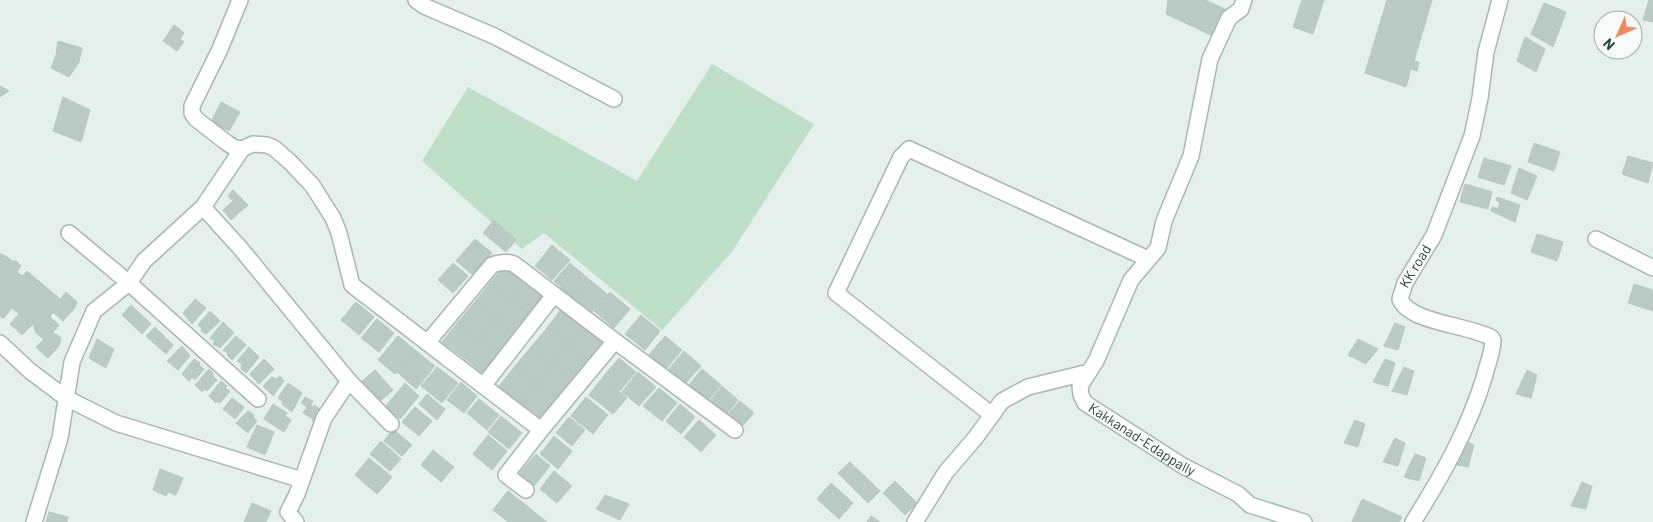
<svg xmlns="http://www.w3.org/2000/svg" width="1653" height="522" viewBox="0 0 1653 522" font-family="Barlow,sans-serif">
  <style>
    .green { fill: #bee0c8 }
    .building { fill: #bacac4; stroke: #b7c9c2 }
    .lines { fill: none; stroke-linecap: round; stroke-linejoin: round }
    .street-casing { stroke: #a7b8b2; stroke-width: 18 }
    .secondary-casing { stroke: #a3bbb3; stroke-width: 18 }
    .street { stroke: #fff; stroke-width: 15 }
    .secondary { stroke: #fff; stroke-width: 15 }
    .labels { text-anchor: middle; stroke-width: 5; stroke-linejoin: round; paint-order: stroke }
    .street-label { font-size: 14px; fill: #23423a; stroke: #f6fbf9 }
  </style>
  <rect width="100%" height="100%" fill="#e5efeb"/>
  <!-- green -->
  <path class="green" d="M 712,64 L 814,124 L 731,253 L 662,330 L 544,233 L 522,249 L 422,161 L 468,87 L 637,181 Z"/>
  <!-- building -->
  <path class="building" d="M 1168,0 L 1205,0 L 1225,9 L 1211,35 L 1166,14 Z
    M 1302,0 L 1324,0 L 1313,34 L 1293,27 Z
    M 1387,0 L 1432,0 L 1414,61 L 1419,62 L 1417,71 L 1411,69 L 1406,87 L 1365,73 Z
    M 1649,0 L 1653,0 L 1653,22 L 1643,20 Z
    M 1544,3 L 1566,12 L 1553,47 L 1531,34 Z
    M 174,25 L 184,33 L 180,39 L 184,42 L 177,51 L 163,41 Z
    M 1525,37 L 1545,49 L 1536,72 L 1517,61 Z
    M 58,41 L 82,48 L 79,62 L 69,77 L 51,68 L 56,55 Z
    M 0,86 L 9,91 L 0,97 Z
    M 63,97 L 90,110 L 81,142 L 53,131 Z
    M 221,102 L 240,112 L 229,131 L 211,122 Z
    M 1534,143 L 1560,152 L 1554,171 L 1528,162 Z
    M 1628,156 L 1653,163 L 1648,183 L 1622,174 Z
    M 1484,158 L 1511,166 L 1504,185 L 1478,177 Z
    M 1519,168 L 1537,176 L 1527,200 L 1511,193 Z
    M 1465,184 L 1492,192 L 1488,209 L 1460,202 Z
    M 233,190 L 248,205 L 231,220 L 223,210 L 233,201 L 228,196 Z
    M 1497,197 L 1520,205 L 1515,222 L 1491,211 L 1492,207 L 1498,209 L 1500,203 L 1496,200 Z
    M 494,220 L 516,240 L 506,252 L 483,233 Z
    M 1537,234 L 1563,242 L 1557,261 L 1531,252 Z
    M 475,239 L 492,253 L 473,275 L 456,261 Z
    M 552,245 L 570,260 L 552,280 L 535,266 Z
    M 0,254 L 4,255 L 14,262 L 15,260 L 21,266 L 17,272 L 22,276 L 27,271 L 60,299 L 66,292 L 77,302 L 74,309 L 63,321 L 53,312 L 50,317 L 59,325 L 53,332 L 61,338 L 59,346 L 48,358 L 36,347 L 44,339 L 36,333 L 33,324 L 22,335 L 10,324 L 19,314 L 12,308 L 3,319 L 0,316 Z
    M 453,263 L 468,276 L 453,293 L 438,280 Z
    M 570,263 L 590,280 L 574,299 L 554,281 Z
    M 506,264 L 527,280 L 511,300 L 490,283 Z
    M 527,280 L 549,296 L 533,316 L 511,300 Z
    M 590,280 L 607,294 L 591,313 L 574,299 Z
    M 490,283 L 511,300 L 496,319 L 474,303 Z
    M 1634,284 L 1653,290 L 1653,311 L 1628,303 Z
    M 610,292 L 630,309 L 614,328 L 594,311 Z
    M 195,299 L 206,308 L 192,324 L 183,313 Z
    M 511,300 L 533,316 L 516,335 L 496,319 Z
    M 356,302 L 374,317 L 359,335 L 341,320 Z
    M 474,303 L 496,319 L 479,339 L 458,322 Z
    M 131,305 L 151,324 L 142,334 L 122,315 Z
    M 562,308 L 584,324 L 568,344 L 547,328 Z
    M 210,311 L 220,321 L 206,334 L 201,331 L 202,328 L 198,325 Z
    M 641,315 L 660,331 L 645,350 L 625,334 Z
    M 377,319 L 394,333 L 379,352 L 361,338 Z
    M 496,319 L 516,335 L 500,355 L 479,339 Z
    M 223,322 L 234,333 L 220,348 L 213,344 L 215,341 L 210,338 Z
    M 458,322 L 479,339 L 464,358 L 442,342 Z
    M 1395,323 L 1405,327 L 1398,350 L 1384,346 Z
    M 584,324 L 605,341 L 589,360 L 568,344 Z
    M 155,327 L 173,345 L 166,354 L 146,336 Z
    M 547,328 L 568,344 L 552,364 L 531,347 Z
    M 236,336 L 246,345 L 232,360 L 227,355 L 228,353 L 223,350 Z
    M 398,336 L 415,350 L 395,374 L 378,360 Z
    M 665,336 L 682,350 L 666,369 L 649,355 Z
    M 97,339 L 114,349 L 106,368 L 89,358 Z
    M 479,339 L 500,355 L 484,374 L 464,358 Z
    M 1358,339 L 1378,349 L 1366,364 L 1348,355 Z
    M 568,344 L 589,360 L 573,380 L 552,364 Z
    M 182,346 L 190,356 L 178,370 L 167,361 Z
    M 249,347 L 259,357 L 246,373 L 241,369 L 242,364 L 237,361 Z
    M 531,347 L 552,364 L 536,383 L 515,366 Z
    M 415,350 L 435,366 L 416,389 L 397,372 Z
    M 684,351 L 701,366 L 685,384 L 668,370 Z
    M 619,358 L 636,372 L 619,392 L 602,378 Z
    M 194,359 L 200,363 L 199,365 L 204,369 L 195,380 L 192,377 L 189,381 L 182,374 Z
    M 264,359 L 274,369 L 259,384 L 250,374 Z
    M 1385,359 L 1395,363 L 1388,386 L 1373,382 Z
    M 552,364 L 573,380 L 557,399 L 536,383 Z
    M 515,366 L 536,383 L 521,403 L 499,386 Z
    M 437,367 L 458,383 L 442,403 L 421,386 Z
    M 1404,367 L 1414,371 L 1407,395 L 1392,391 Z
    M 209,369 L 213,373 L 213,376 L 217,380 L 207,391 L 205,389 L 202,392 L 195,385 Z
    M 702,369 L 721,385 L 707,402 L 688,386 Z
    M 375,370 L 393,390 L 379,402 L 361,382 Z
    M 1527,370 L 1537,375 L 1531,398 L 1516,394 Z
    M 638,372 L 656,387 L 639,406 L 622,392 Z
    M 280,376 L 284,381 L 273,396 L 263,386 L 272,377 L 276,379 Z
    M 602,378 L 627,398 L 613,414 L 589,395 Z
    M 221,381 L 227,386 L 225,388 L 230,391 L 220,403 L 217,401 L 216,403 L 209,396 Z
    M 461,382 L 477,396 L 464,413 L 447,400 Z
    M 288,383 L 302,393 L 292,412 L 282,404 L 283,402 L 278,398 Z
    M 405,383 L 419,396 L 400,419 L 385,407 Z
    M 536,383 L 557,399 L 541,418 L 521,403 Z
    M 722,386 L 738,400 L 725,416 L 709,402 Z
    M 659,388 L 677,403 L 662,421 L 643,406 Z
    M 427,394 L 445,409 L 437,420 L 419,404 Z
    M 305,397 L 313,401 L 311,405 L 313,407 L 314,405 L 323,411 L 316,424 L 312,421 L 313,419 L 303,413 L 307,407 L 301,403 Z
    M 586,397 L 608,415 L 593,434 L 571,416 Z
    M 232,398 L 244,407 L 235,419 L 223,409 Z
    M 479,399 L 499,415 L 487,430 L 467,413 Z
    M 740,401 L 754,413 L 739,430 L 725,418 Z
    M 273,404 L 287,413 L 285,416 L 291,420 L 284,432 L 264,419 Z
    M 680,404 L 695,417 L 681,434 L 666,421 Z
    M 415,407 L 432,421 L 419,436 L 402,422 Z
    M 248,411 L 254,415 L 253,417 L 257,421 L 248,433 L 236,423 Z
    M 501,416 L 522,433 L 509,449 L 488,432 Z
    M 569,417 L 585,430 L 572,446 L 556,433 Z
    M 699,420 L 716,435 L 701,452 L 684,437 Z
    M 1355,420 L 1365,424 L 1358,447 L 1344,443 Z
    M 257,425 L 274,432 L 265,455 L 247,447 Z
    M 393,429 L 412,445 L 402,456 L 384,441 Z
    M 488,435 L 507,451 L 492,470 L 473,454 Z
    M 554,436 L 572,451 L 558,469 L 540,454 Z
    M 1395,438 L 1405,443 L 1398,466 L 1383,462 Z
    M 1464,440 L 1474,445 L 1468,467 L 1453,464 Z
    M 381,441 L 401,459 L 390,471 L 370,454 Z
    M 433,450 L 454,467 L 441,482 L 421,465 Z
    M 536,454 L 550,466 L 534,486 L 519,474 Z
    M 1415,454 L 1426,458 L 1419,481 L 1404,477 Z
    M 369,458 L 392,477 L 377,494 L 355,475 Z
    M 850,462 L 880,491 L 868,503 L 838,473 Z
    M 160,469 L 183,478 L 176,495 L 168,492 L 166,496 L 153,490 Z
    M 554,471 L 572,486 L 557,503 L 540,489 Z
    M 895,481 L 917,503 L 905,515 L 883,493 Z
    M 1582,482 L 1592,486 L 1586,509 L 1571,506 Z
    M 831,483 L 853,503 L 839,519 L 817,499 Z
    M 508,491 L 527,506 L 515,522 L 508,522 L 493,510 Z
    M 605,495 L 629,504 L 620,520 L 596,509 Z
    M 1362,499 L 1402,517 L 1399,522 L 1352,522 Z
    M 252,503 L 271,511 L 266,522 L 244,522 Z
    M 527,506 L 547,522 L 515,522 Z
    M 49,512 L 68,517 L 67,522 L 46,522 Z
    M 871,516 L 880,522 L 867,522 Z"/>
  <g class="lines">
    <!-- street casing -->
    <g class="street-casing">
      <g id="street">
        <path d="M 240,0 L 220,49 L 192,106 L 192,113 L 196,119 L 227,143 L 235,148 L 242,149 L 253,144 L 267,145 L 274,148 L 290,162 L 312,185 L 333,218 L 339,233 L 352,285 L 541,430 L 506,475 L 526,490"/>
        <path d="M 416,0 L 424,6 L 494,36 L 614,99"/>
        <path d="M 203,207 L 242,149"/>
        <path d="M 69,233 L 129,283 L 258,399"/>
        <path d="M 1596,239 L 1653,268"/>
        <path d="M 615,341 L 735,430"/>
        <path d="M 0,343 L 30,371 L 66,398 L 116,423 L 302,480"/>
        <path d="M 427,343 L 492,265 C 500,262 506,261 514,264 L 615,341 L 541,430"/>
        <path d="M 483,386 L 554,295"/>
        <path d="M 992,415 L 836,293 L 901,157 L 909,149 L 1148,259"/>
        <path d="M 34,522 L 60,438 L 72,362 L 94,311 L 129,283 L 144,261 L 203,207 L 241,249 L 349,381 L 391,424"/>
        <path d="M 296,522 L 288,512 L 297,494 L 324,418 L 349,381"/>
        <path id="s1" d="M 1413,522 C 1442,476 1468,430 1484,378 C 1487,365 1492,355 1493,341 L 1492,338 C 1470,325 1409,323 1400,299 L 1405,283 L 1434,235 L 1472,136 L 1480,98 L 1486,52 L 1500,0"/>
      </g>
    </g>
    <!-- secondary casing -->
    <g class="secondary-casing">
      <g id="secondary">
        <path id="s2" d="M 1244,0 L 1241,9 L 1229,18 L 1210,59 L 1191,156 L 1164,221 L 1158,248 L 1131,280 L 1096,361 L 1080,386 L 1081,395 L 1085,403 L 1183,466 L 1238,494 L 1250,505 L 1304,522"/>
        <path d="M 915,522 L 946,472 L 976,437 L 1002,401 L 1028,387 L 1089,372"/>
      </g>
    </g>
    <!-- street -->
    <use href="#street" class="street"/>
    <!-- secondary -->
    <use href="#secondary" class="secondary"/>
  </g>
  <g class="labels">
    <!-- street labels -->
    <g class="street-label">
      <text dy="5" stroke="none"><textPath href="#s1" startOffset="341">KK road</textPath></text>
      <text dy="5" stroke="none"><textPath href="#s2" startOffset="512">Kakkanad-Edappally</textPath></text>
    </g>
  </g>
  <!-- north arrow -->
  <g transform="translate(1618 35) rotate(225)"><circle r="24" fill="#f6fbf9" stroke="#a2b1ad"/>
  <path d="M0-4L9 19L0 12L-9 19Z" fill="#f6865c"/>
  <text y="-8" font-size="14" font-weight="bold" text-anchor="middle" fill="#23423a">N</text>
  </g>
</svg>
